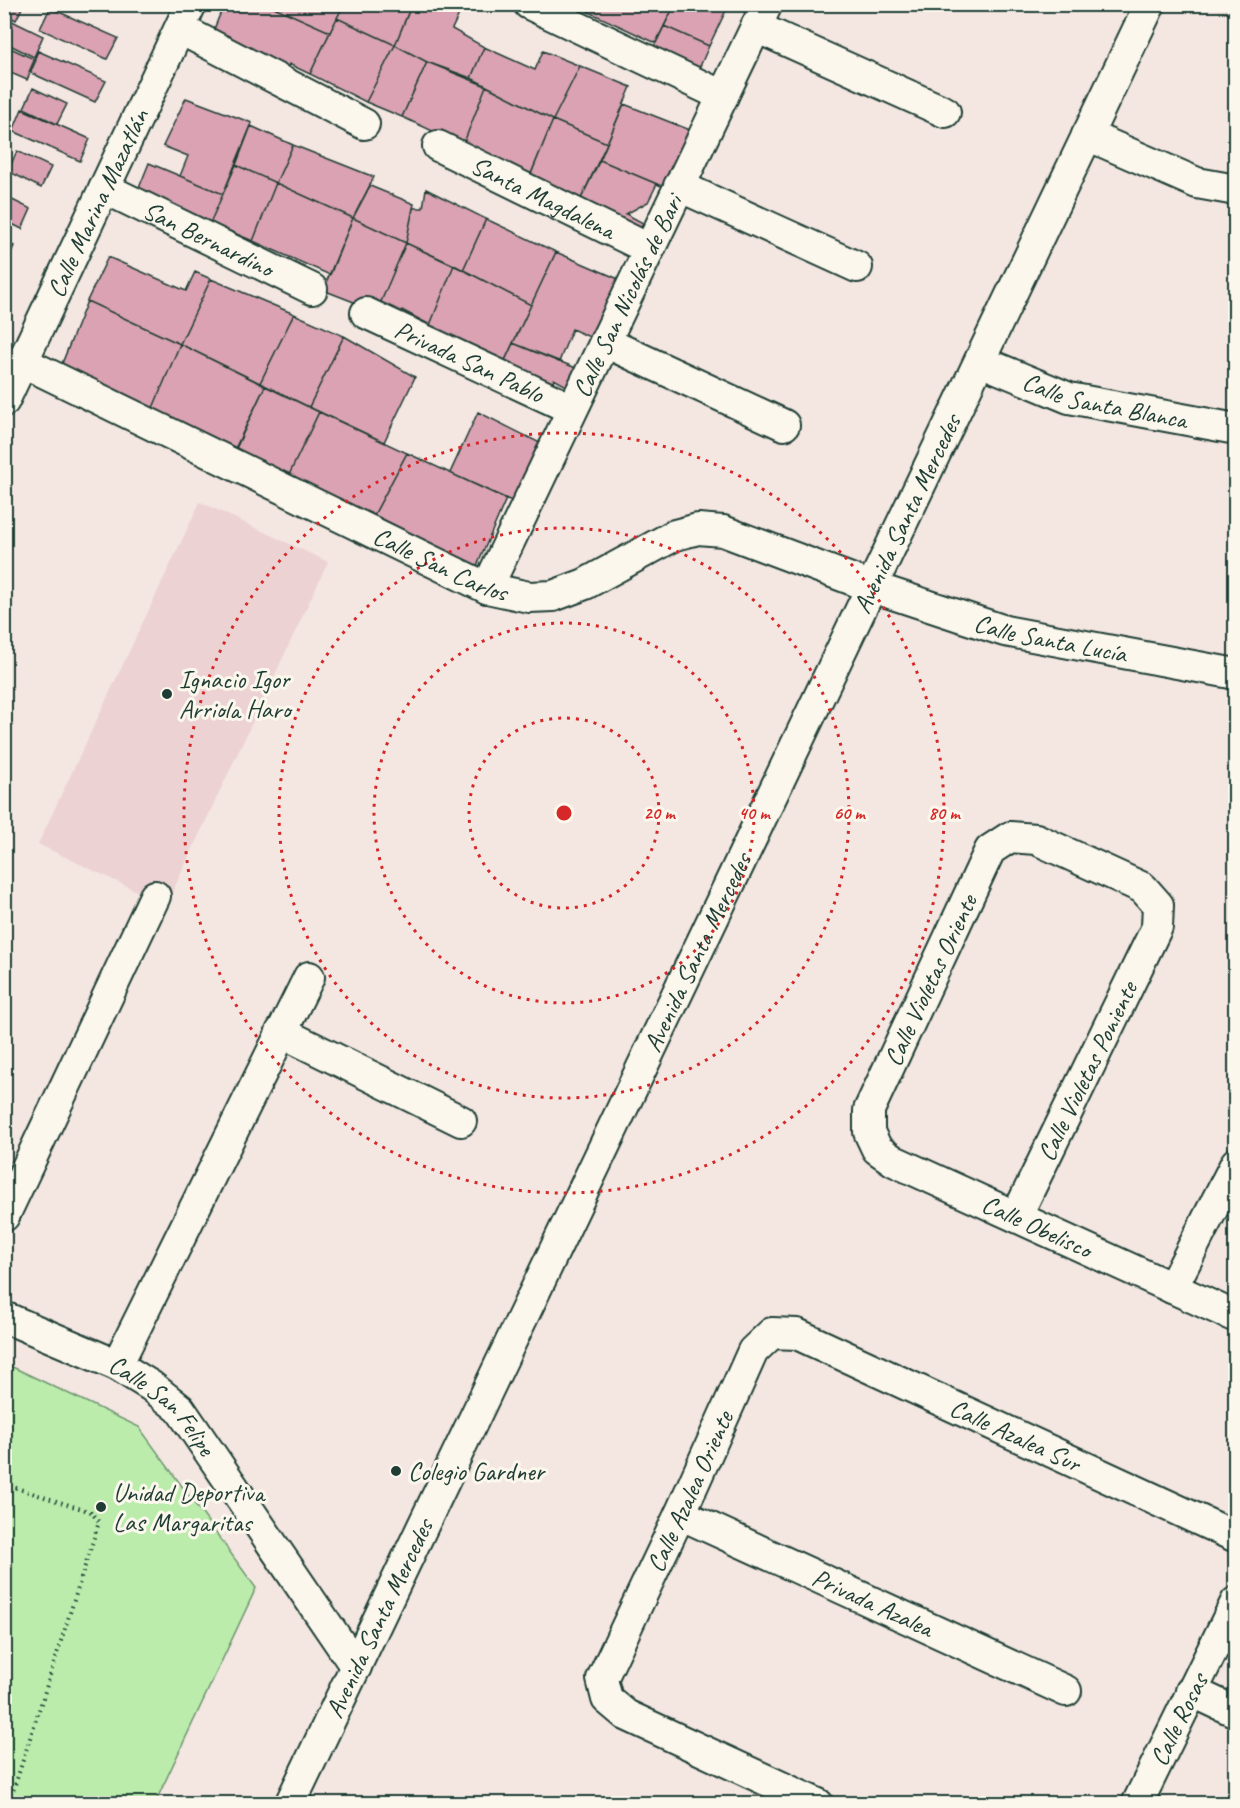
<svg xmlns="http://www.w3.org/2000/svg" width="1240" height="1808" viewBox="0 0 1240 1808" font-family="Caveat,sans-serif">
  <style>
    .built { fill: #ecd2d3 }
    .green { fill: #bbecac; stroke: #6d9470; stroke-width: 1.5 }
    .building { fill: #daa2b3; stroke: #1f3d34; stroke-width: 1.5 }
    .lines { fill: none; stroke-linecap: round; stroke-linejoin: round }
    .minor-casing { stroke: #1f3d34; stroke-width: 34 }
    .path { stroke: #1f3d34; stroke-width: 4; stroke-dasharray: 1.5 4.5; stroke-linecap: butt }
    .minor { stroke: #fbf7ec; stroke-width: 30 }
    .ring { fill: none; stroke: #d62828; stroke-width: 3; stroke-dasharray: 3 6 }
    .poi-dot { fill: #1f3d34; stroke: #fbf7ec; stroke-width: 2 }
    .labels { text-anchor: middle; stroke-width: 6; stroke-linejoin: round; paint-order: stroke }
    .street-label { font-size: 26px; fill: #1f3d34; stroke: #fbf7ec }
    .poi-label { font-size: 26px; fill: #1f3d34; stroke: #fbf7ec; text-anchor: start }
    .centre { fill: #d62828; stroke: #fbf7ec; stroke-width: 3 }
    .ring-label { font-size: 18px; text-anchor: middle; font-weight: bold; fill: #d62828; stroke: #fbf7ec; stroke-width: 6; stroke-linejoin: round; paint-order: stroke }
  </style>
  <rect width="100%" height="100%" fill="#f4e6e1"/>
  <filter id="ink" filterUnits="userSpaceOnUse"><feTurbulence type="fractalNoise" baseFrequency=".0167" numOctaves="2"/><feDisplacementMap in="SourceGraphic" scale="12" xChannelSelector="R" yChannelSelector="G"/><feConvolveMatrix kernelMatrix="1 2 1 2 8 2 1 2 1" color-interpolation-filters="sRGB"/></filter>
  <g filter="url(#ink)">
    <!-- built -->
    <path class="built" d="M 200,502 L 328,562 L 166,905 L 38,844 Z"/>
    <!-- green -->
    <path class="green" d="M 4,1363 L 139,1427 L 256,1588 L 155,1803 L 5,1803 Z"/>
    <!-- building -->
    <path class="building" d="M 4,4 L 24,4 L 16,20 L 4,14 Z
      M 224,4 L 267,4 L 330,32 L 310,74 L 289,64 L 285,77 L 211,37 Z
      M 267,4 L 344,4 L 330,32 Z
      M 344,4 L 402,4 L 410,8 L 395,45 L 337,18 Z
      M 412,4 L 454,4 L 462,8 L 452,29 L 484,47 L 471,78 L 427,62 L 395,45 Z
      M 590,4 L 675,4 L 656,43 L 589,12 L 588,11 Z
      M 675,4 L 729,4 L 709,46 L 664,26 Z
      M 50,8 L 118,38 L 107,59 L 40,29 Z
      M 337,18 L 395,45 L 366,102 L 310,74 Z
      M 10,20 L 43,36 L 34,57 L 4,42 L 4,32 Z
      M 664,26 L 709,46 L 694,80 L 649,57 Z
      M 4,45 L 36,60 L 27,80 L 4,70 Z
      M 395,45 L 427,62 L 402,117 L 366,102 Z
      M 484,47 L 535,70 L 543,51 L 580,66 L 553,120 L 471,78 Z
      M 38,51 L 106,81 L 95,102 L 29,72 Z
      M 427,62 L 486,86 L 463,145 L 402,117 Z
      M 580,66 L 631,87 L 607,143 L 553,120 Z
      M 486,86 L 553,120 L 530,176 L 463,145 Z
      M 33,88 L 67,104 L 57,124 L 24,108 Z
      M 186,98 L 252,123 L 223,194 L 180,176 L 188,156 L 163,146 Z
      M 624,104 L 690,130 L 664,187 L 600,160 Z
      M 22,109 L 90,139 L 80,161 L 13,131 Z
      M 553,120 L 607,143 L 577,207 L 527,184 Z
      M 251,126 L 293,145 L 276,183 L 236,165 Z
      M 293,145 L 374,177 L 353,218 L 276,183 Z
      M 17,151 L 51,167 L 41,188 L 8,171 Z
      M 600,160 L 657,184 L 648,202 L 626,214 L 643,223 L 637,236 L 577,207 Z
      M 149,163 L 223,194 L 210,223 L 137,193 Z
      M 236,165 L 276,183 L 253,241 L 210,223 Z
      M 276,183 L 353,218 L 330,275 L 253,241 Z
      M 370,186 L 414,204 L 406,243 L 353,218 Z
      M 426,189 L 486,219 L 463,270 L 406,243 L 413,208 L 423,208 Z
      M 4,196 L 31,209 L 22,229 L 4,220 Z
      M 353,218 L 406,243 L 377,311 L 323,290 Z
      M 486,219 L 556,252 L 531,305 L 463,270 Z
      M 4,242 L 14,246 L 5,267 L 4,267 Z
      M 406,243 L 454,265 L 430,325 L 402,310 L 398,319 L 377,311 Z
      M 556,252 L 623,281 L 596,340 L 572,329 L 559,362 L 513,343 Z
      M 108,257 L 186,291 L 195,272 L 211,279 L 180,344 L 87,301 Z
      M 454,265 L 531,305 L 501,369 L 426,335 Z
      M 211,279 L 294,314 L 260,383 L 180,344 Z
      M 87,301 L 180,344 L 150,415 L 59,371 Z
      M 294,314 L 344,336 L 309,407 L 260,383 Z
      M 344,336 L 415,377 L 384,442 L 309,407 Z
      M 513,343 L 581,370 L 572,389 L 554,379 L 549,393 L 501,369 Z
      M 180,344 L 265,386 L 234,453 L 150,415 Z
      M 265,386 L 319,412 L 287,479 L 233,453 Z
      M 319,412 L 407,453 L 374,515 L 287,479 Z
      M 478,412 L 544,445 L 516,503 L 450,473 Z
      M 407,453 L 506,499 L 477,566 L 374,515 Z"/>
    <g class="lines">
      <!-- minor casing -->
      <g class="minor-casing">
        <g id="minor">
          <path d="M 529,4 L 723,96"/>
          <path d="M 756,27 L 945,112"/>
          <path d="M 180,29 L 364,124"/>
          <path d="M 1087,135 L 1197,183 L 1236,190"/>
          <path id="s1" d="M 438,146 L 649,249"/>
          <path d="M 679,186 L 857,267"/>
          <path id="s2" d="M 104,188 L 312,289"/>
          <path id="s3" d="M 366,313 L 572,409"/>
          <path d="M 605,342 L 784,425"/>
          <path id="s4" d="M 980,361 L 1069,398 L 1236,429"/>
          <path id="s5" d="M 23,362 L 487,588 L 529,597 L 553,596 L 585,584 L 675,535 L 698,529 L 723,531 L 872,587 L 1005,631 L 1236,674"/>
          <path id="s6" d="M 4,401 L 191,4"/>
          <path id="s7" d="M 487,588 L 767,4"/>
          <path d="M 281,1032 L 461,1121"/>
          <path id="s8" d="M 1017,1215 L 1157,927 L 1158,905 L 1143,888 L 1036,839 L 1010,837 L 990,850 L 869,1110 L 869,1132 L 877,1149 L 894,1161 L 1236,1317"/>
          <path d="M 4,1216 L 155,896"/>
          <path d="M 1172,1288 L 1236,1163"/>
          <path id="s9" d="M 4,1317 L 117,1365 L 151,1386 L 180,1409 L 356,1667"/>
          <path d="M 117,1365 L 309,977"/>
          <path id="s10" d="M 680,1514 L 1066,1691"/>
          <path d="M 1191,1691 L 1236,1712"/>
          <path id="s11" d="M 290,1804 L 1150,4"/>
          <path id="s12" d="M 818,1804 L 626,1715 L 607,1699 L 602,1679 L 680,1514 L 753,1351 L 772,1333 L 797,1334 L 1236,1537"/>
          <path id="s13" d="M 1137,1804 L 1236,1602"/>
        </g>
      </g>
      <!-- path -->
      <path class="path" d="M 4,1484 L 91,1512 L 99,1522 L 9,1804"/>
      <!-- minor -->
      <use href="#minor" class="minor"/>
    </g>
  </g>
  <!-- distance rings -->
  <g class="ring">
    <circle cx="564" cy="813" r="95"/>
    <circle cx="564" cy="813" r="190"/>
    <circle cx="564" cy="813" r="285"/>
    <circle cx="564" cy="813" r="380"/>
  </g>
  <!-- markers -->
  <g class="poi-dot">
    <circle cx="167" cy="694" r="6"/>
    <circle cx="396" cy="1471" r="6"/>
    <circle cx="101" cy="1507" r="6"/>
  </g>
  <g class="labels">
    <!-- street labels -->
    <g class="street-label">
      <text dy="9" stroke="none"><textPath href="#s1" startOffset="117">Santa Magdalena</textPath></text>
      <text dy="9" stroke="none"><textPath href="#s6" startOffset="219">Calle Marina Mazatlán</textPath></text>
      <text dy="9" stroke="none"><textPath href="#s2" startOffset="116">San Bernardino</textPath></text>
      <text dy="9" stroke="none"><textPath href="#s7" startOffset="324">Calle San Nicolás de Bari</textPath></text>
      <text dy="9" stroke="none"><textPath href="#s3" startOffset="114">Privada San Pablo</textPath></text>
      <text dy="9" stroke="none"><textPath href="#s4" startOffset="132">Calle Santa Blanca</textPath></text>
      <text dy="9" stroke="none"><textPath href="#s11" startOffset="1430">Avenida Santa Mercedes</textPath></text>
      <text dy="9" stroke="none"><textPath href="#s5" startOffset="464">Calle San Carlos</textPath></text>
      <text dy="9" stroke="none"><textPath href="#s5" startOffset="1114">Calle Santa Lucía</textPath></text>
      <text dy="9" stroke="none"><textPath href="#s11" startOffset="944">Avenida Santa Mercedes</textPath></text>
      <text transform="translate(930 980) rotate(-65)" y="9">Calle Violetas Oriente</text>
      <text dy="9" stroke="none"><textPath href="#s8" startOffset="160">Calle Violetas Poniente</textPath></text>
      <text dy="9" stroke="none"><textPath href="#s8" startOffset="1038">Calle Obelisco</textPath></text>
      <text dy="9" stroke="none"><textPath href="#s9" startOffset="184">Calle San Felipe</textPath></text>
      <text dy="9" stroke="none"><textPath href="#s12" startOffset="910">Calle Azalea Sur</textPath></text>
      <text dy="9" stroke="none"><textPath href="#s12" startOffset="464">Calle Azalea Oriente</textPath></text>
      <text dy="9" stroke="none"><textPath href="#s10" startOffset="212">Privada Azalea</textPath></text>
      <text dy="9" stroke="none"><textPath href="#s11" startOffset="206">Avenida Santa Mercedes</textPath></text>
      <text dy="9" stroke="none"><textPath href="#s13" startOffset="94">Calle Rosas</textPath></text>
    </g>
    <!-- poi labels -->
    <g class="poi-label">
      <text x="179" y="688">Ignacio Igor<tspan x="179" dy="30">Arriola Haro</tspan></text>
      <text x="408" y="1480">Colegio Gardner</text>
      <text x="113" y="1501">Unidad Deportiva<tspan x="113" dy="30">Las Margaritas</tspan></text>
    </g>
  </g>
  <circle cx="564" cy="813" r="9" class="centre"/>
  <g class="ring-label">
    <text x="659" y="819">20 m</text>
    <text x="754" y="819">40 m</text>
    <text x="849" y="819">60 m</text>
    <text x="944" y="819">80 m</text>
  </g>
  <!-- margin -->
  <rect width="1240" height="1808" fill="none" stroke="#fbf7ec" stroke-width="24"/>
  <rect x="12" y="12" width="1216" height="1784" fill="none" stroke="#1f3d34" stroke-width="2" filter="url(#ink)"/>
</svg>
